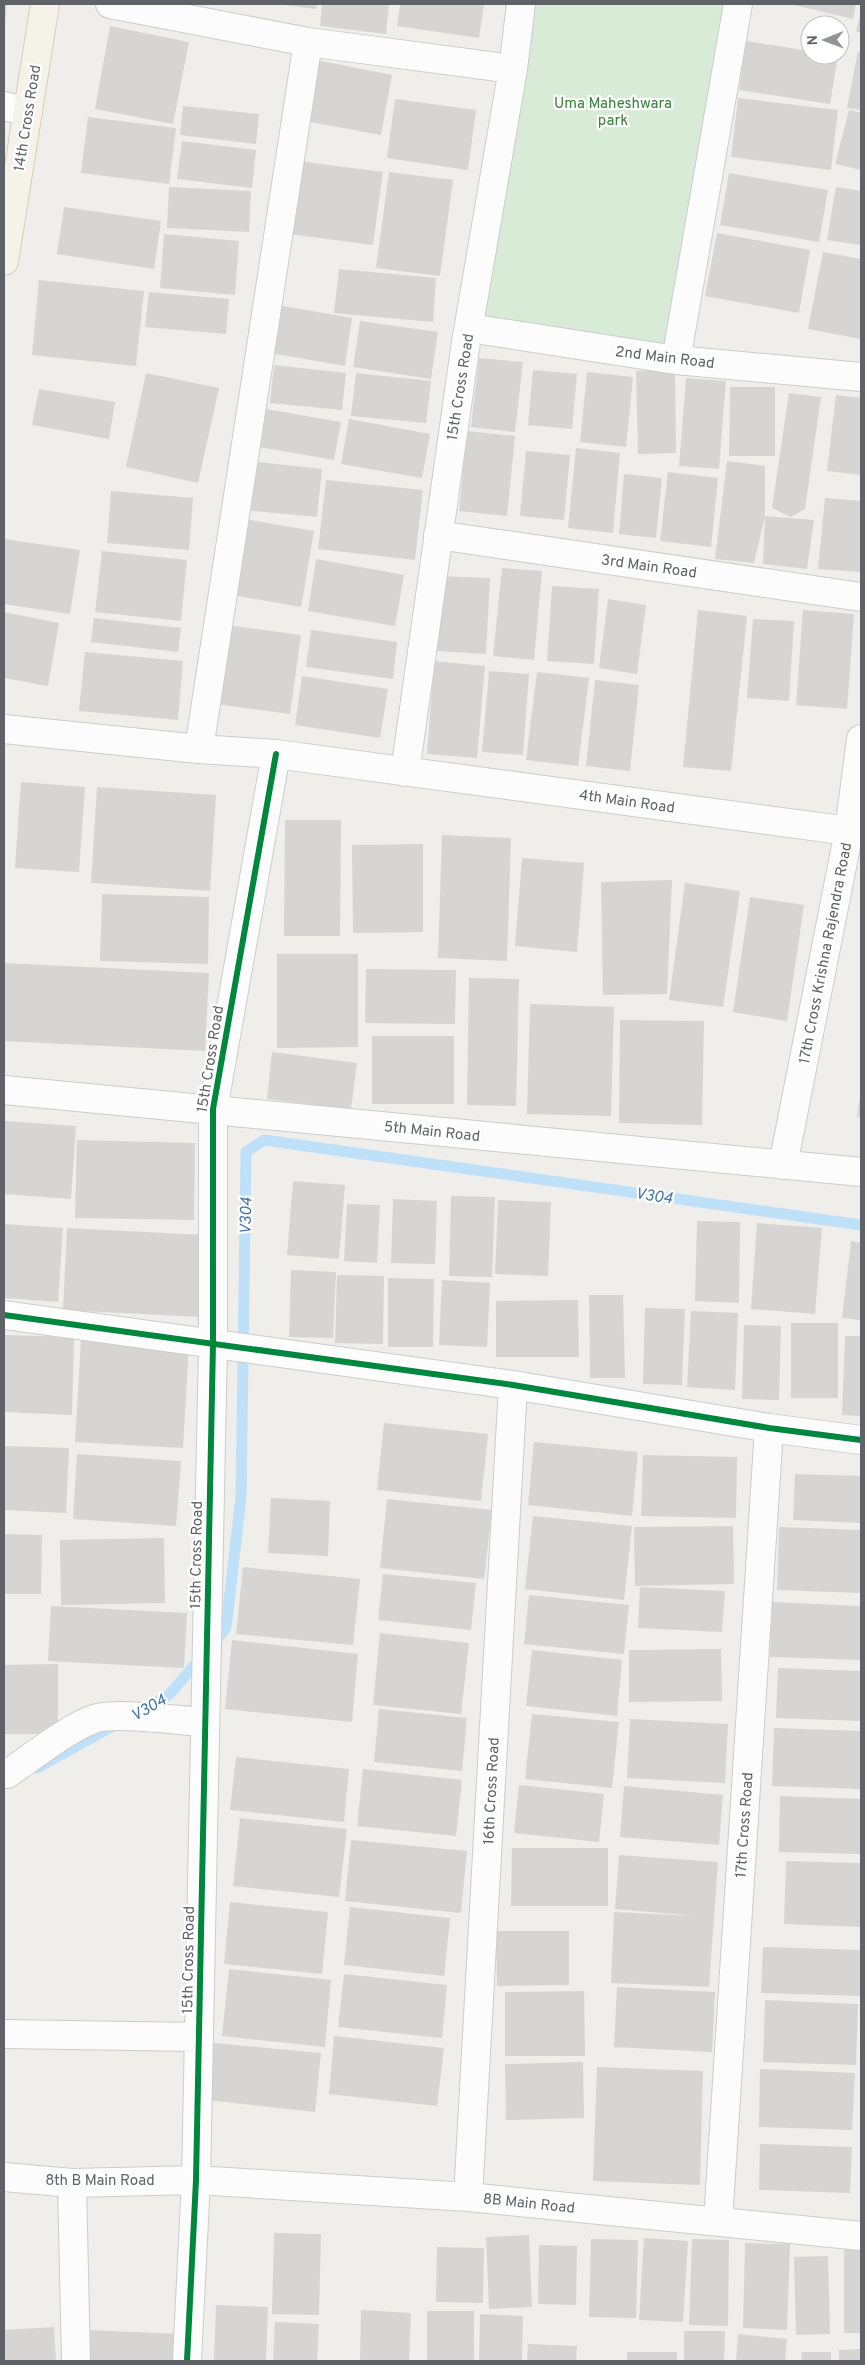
<svg xmlns="http://www.w3.org/2000/svg" width="865" height="2365" viewBox="0 0 865 2365" font-family="Overpass,sans-serif">
  <style>
    .green { fill: #d8ebd6 }
    .lines { fill: none; stroke-linecap: round; stroke-linejoin: round }
    .stream { stroke: #bfe0f9; stroke-width: 11 }
    .building { fill: #d6d5d3 }
    .minor-casing { stroke: #cbcccc; stroke-width: 30 }
    .major-casing { stroke: #d7ceb8; stroke-width: 30 }
    .minor { stroke: #fdfcfc; stroke-width: 28 }
    .major { stroke: #f4f2e9; stroke-width: 28 }
    .cycleway-casing { stroke: #fff; stroke-width: 9 }
    .cycleway { stroke: #00873e; stroke-width: 6 }
    .labels { text-anchor: middle; stroke-width: 4.5; stroke-linejoin: round; paint-order: stroke }
    .park-label { font-size: 15px; fill: #348238; stroke: #fff }
    .street-label { font-size: 15px; fill: #5f6368; stroke: #fff }
    .water-label { font-size: 16px; font-style: italic; fill: #4174aa; stroke: #fff }
  </style>
  <rect width="100%" height="100%" fill="#efeeea"/>
  <!-- green -->
  <path class="green" d="M 524,4 L 738,4 L 676,360 L 469,328 Z"/>
  <g class="lines">
    <!-- stream -->
    <path class="stream" d="M 140,1711 L 169,1695 L 226,1628 L 241,1497 L 246,1152 L 264,1140 L 861,1225
      M 37,1768 L 115,1725"/>
  </g>
  <!-- building -->
  <path class="building" d="M 4,4 L 7,4 L 5,24 L 4,24 Z
    M 274,4 L 317,4 L 316,9 Z
    M 322,4 L 389,4 L 386,34 L 320,26 Z
    M 400,4 L 484,4 L 479,38 L 397,26 Z
    M 790,4 L 856,4 L 853,19 Z
    M 861,12 L 861,33 L 856,31 Z
    M 110,26 L 189,42 L 173,124 L 95,109 Z
    M 746,41 L 810,51 L 810,55 L 838,55 L 830,104 L 739,90 Z
    M 858,51 L 861,51 L 861,110 L 847,108 Z
    M 316,60 L 392,75 L 381,135 L 305,121 Z
    M 738,98 L 838,110 L 831,170 L 731,157 Z
    M 395,99 L 476,110 L 468,170 L 387,158 Z
    M 183,106 L 259,114 L 256,144 L 180,135 Z
    M 849,110 L 861,113 L 861,170 L 835,164 Z
    M 88,117 L 176,128 L 169,184 L 81,173 Z
    M 182,141 L 256,150 L 252,188 L 177,179 Z
    M 298,161 L 383,172 L 373,245 L 289,234 Z
    M 389,172 L 453,180 L 440,276 L 376,268 Z
    M 729,173 L 828,190 L 819,242 L 720,225 Z
    M 169,187 L 251,191 L 249,232 L 167,228 Z
    M 836,187 L 861,191 L 861,245 L 827,240 Z
    M 64,207 L 161,221 L 154,269 L 57,254 Z
    M 717,233 L 810,250 L 799,313 L 705,296 Z
    M 164,234 L 239,241 L 235,295 L 160,288 Z
    M 823,252 L 861,259 L 861,339 L 808,329 Z
    M 339,269 L 436,278 L 433,322 L 334,313 Z
    M 39,280 L 144,291 L 136,366 L 32,355 Z
    M 149,292 L 229,299 L 226,334 L 145,327 Z
    M 277,305 L 352,318 L 345,366 L 270,353 Z
    M 360,321 L 438,332 L 431,379 L 353,367 Z
    M 479,358 L 523,362 L 515,432 L 471,427 Z
    M 274,365 L 346,373 L 342,410 L 270,403 Z
    M 533,370 L 577,374 L 572,429 L 528,425 Z
    M 675,370 L 676,453 L 638,454 L 636,371 Z
    M 587,372 L 633,377 L 626,447 L 580,442 Z
    M 146,373 L 219,388 L 198,483 L 126,467 Z
    M 356,373 L 431,381 L 426,423 L 351,416 Z
    M 686,378 L 726,381 L 719,469 L 679,466 Z
    M 730,387 L 775,387 L 775,456 L 729,456 Z
    M 39,389 L 115,402 L 109,439 L 32,425 Z
    M 789,393 L 821,397 L 805,509 L 791,517 L 772,508 Z
    M 836,395 L 861,398 L 861,475 L 827,471 Z
    M 266,409 L 341,422 L 334,460 L 259,447 Z
    M 349,419 L 430,434 L 422,478 L 341,464 Z
    M 467,431 L 515,436 L 507,516 L 459,511 Z
    M 576,448 L 620,453 L 613,533 L 568,528 Z
    M 526,451 L 570,455 L 564,520 L 520,516 Z
    M 249,461 L 322,469 L 317,517 L 244,510 Z
    M 727,461 L 765,466 L 765,516 L 754,563 L 715,559 Z
    M 668,472 L 718,478 L 711,547 L 660,541 Z
    M 624,474 L 662,478 L 656,538 L 619,534 Z
    M 326,480 L 423,490 L 415,560 L 318,549 Z
    M 111,491 L 193,498 L 189,550 L 107,543 Z
    M 825,498 L 861,501 L 861,572 L 818,569 Z
    M 765,516 L 814,520 L 807,569 L 763,564 Z
    M 244,519 L 314,531 L 301,607 L 232,595 Z
    M 4,539 L 80,550 L 70,614 L 4,604 Z
    M 102,551 L 187,560 L 181,621 L 95,612 Z
    M 316,559 L 404,575 L 395,626 L 308,611 Z
    M 502,568 L 542,571 L 534,660 L 493,656 Z
    M 439,576 L 490,578 L 486,654 L 436,651 Z
    M 552,586 L 599,589 L 594,664 L 547,661 Z
    M 608,599 L 646,605 L 637,674 L 599,668 Z
    M 698,610 L 747,616 L 731,771 L 683,767 Z
    M 803,610 L 854,614 L 847,709 L 796,705 Z
    M 4,612 L 59,623 L 48,686 L 4,678 Z
    M 94,618 L 181,628 L 178,652 L 91,642 Z
    M 753,619 L 794,621 L 789,701 L 747,698 Z
    M 227,625 L 301,635 L 290,714 L 216,704 Z
    M 311,630 L 397,642 L 393,679 L 306,667 Z
    M 85,652 L 183,661 L 178,720 L 79,711 Z
    M 434,661 L 485,666 L 477,758 L 427,754 Z
    M 489,671 L 529,674 L 523,755 L 482,752 Z
    M 537,672 L 589,678 L 578,766 L 526,760 Z
    M 302,676 L 388,689 L 380,738 L 295,725 Z
    M 595,680 L 639,685 L 630,771 L 586,766 Z
    M 21,782 L 85,787 L 79,872 L 15,868 Z
    M 97,787 L 216,795 L 210,891 L 91,883 Z
    M 285,820 L 341,820 L 340,936 L 284,936 Z
    M 442,835 L 511,838 L 507,961 L 438,958 Z
    M 423,844 L 423,932 L 353,933 L 352,845 Z
    M 522,858 L 584,863 L 577,952 L 515,946 Z
    M 672,880 L 667,994 L 603,995 L 601,882 Z
    M 685,883 L 740,891 L 723,1007 L 669,1000 Z
    M 102,894 L 209,897 L 208,964 L 100,961 Z
    M 750,897 L 804,905 L 787,1021 L 733,1012 Z
    M 277,954 L 358,954 L 358,1047 L 277,1048 Z
    M 4,963 L 209,973 L 205,1051 L 4,1041 Z
    M 366,969 L 456,970 L 455,1024 L 365,1023 Z
    M 469,978 L 519,979 L 516,1106 L 467,1105 Z
    M 530,1004 L 614,1007 L 611,1116 L 527,1114 Z
    M 620,1020 L 704,1021 L 702,1125 L 619,1123 Z
    M 372,1036 L 454,1036 L 454,1104 L 372,1104 Z
    M 272,1052 L 357,1063 L 351,1109 L 267,1099 Z
    M 860,1095 L 861,1095 L 861,1117 L 857,1117 Z
    M 4,1121 L 76,1126 L 71,1199 L 4,1194 Z
    M 77,1140 L 195,1143 L 194,1220 L 75,1218 Z
    M 293,1181 L 345,1185 L 339,1259 L 287,1255 Z
    M 451,1196 L 495,1197 L 492,1277 L 449,1276 Z
    M 393,1199 L 437,1201 L 435,1264 L 391,1263 Z
    M 498,1200 L 551,1202 L 548,1276 L 495,1274 Z
    M 347,1204 L 380,1205 L 377,1263 L 344,1261 Z
    M 697,1221 L 740,1222 L 739,1303 L 695,1301 Z
    M 757,1223 L 822,1228 L 815,1314 L 751,1309 Z
    M 4,1224 L 63,1228 L 58,1302 L 4,1298 Z
    M 67,1228 L 204,1235 L 199,1317 L 63,1310 Z
    M 851,1241 L 861,1243 L 861,1320 L 842,1318 Z
    M 291,1270 L 336,1272 L 333,1338 L 289,1337 Z
    M 337,1275 L 384,1276 L 383,1344 L 335,1343 Z
    M 388,1278 L 434,1279 L 433,1347 L 388,1347 Z
    M 442,1280 L 490,1283 L 487,1347 L 439,1345 Z
    M 589,1295 L 623,1295 L 625,1378 L 590,1378 Z
    M 578,1300 L 579,1357 L 496,1357 L 496,1301 Z
    M 645,1308 L 685,1309 L 682,1385 L 643,1384 Z
    M 691,1311 L 738,1313 L 735,1390 L 687,1387 Z
    M 791,1323 L 838,1323 L 838,1398 L 791,1398 Z
    M 744,1325 L 781,1326 L 779,1400 L 742,1399 Z
    M 4,1335 L 74,1337 L 72,1415 L 4,1412 Z
    M 845,1336 L 861,1336 L 861,1416 L 842,1415 Z
    M 81,1339 L 189,1345 L 183,1448 L 75,1442 Z
    M 384,1423 L 488,1434 L 481,1501 L 377,1490 Z
    M 534,1442 L 638,1452 L 632,1516 L 528,1505 Z
    M 4,1446 L 69,1448 L 66,1513 L 4,1510 Z
    M 77,1454 L 181,1461 L 176,1526 L 73,1519 Z
    M 643,1455 L 737,1457 L 736,1518 L 641,1516 Z
    M 795,1474 L 861,1476 L 861,1523 L 793,1520 Z
    M 271,1498 L 330,1501 L 328,1556 L 268,1553 Z
    M 387,1499 L 492,1510 L 484,1579 L 380,1568 Z
    M 533,1516 L 632,1526 L 624,1600 L 525,1589 Z
    M 733,1526 L 734,1584 L 635,1586 L 634,1527 Z
    M 779,1527 L 861,1530 L 861,1593 L 777,1590 Z
    M 4,1534 L 42,1535 L 41,1594 L 4,1594 Z
    M 164,1538 L 165,1603 L 61,1605 L 60,1540 Z
    M 243,1567 L 360,1579 L 353,1645 L 236,1634 Z
    M 383,1574 L 476,1583 L 471,1630 L 378,1620 Z
    M 640,1587 L 725,1591 L 722,1632 L 638,1628 Z
    M 529,1595 L 629,1605 L 624,1654 L 524,1644 Z
    M 772,1602 L 861,1606 L 861,1660 L 770,1657 Z
    M 51,1606 L 187,1613 L 184,1668 L 48,1661 Z
    M 380,1633 L 469,1643 L 461,1714 L 373,1705 Z
    M 232,1640 L 358,1654 L 352,1722 L 225,1709 Z
    M 721,1649 L 722,1701 L 629,1702 L 629,1650 Z
    M 532,1650 L 622,1660 L 617,1716 L 526,1706 Z
    M 58,1664 L 58,1734 L 4,1734 L 4,1665 Z
    M 778,1668 L 861,1671 L 861,1721 L 776,1718 Z
    M 379,1709 L 467,1718 L 462,1771 L 374,1762 Z
    M 532,1714 L 619,1722 L 612,1788 L 525,1779 Z
    M 630,1719 L 728,1724 L 725,1783 L 627,1778 Z
    M 774,1728 L 861,1731 L 861,1789 L 772,1786 Z
    M 236,1757 L 349,1769 L 344,1822 L 230,1810 Z
    M 363,1769 L 462,1780 L 456,1836 L 357,1826 Z
    M 519,1785 L 604,1794 L 599,1842 L 514,1833 Z
    M 624,1786 L 723,1795 L 719,1845 L 620,1837 Z
    M 780,1796 L 861,1799 L 861,1854 L 779,1852 Z
    M 240,1818 L 347,1829 L 339,1897 L 233,1886 Z
    M 351,1840 L 467,1851 L 461,1913 L 345,1901 Z
    M 512,1848 L 608,1848 L 608,1906 L 511,1906 Z
    M 619,1855 L 718,1862 L 709,1987 L 611,1983 L 614,1912 L 697,1916 L 615,1909 Z
    M 786,1861 L 861,1863 L 861,1927 L 784,1924 Z
    M 230,1902 L 328,1912 L 322,1974 L 224,1964 Z
    M 350,1907 L 450,1918 L 444,1976 L 344,1965 Z
    M 496,1931 L 569,1931 L 569,1985 L 497,1986 Z
    M 763,1947 L 861,1950 L 861,1996 L 761,1993 Z
    M 229,1969 L 331,1980 L 325,2047 L 222,2036 Z
    M 344,1974 L 447,1985 L 442,2038 L 338,2027 Z
    M 617,1987 L 715,1992 L 712,2052 L 614,2047 Z
    M 584,1991 L 585,2056 L 505,2056 L 505,1992 Z
    M 765,2000 L 858,2004 L 856,2065 L 763,2062 Z
    M 334,2036 L 444,2048 L 437,2106 L 329,2094 Z
    M 214,2043 L 321,2053 L 315,2112 L 208,2100 Z
    M 583,2062 L 584,2118 L 506,2120 L 505,2064 Z
    M 597,2067 L 703,2071 L 700,2185 L 593,2181 Z
    M 760,2069 L 855,2073 L 852,2130 L 759,2127 Z
    M 760,2144 L 852,2147 L 850,2193 L 759,2190 Z
    M 274,2233 L 321,2234 L 319,2315 L 272,2314 Z
    M 529,2235 L 532,2307 L 489,2309 L 486,2237 Z
    M 644,2238 L 688,2241 L 683,2322 L 639,2320 Z
    M 591,2239 L 638,2240 L 636,2318 L 589,2317 Z
    M 692,2239 L 729,2240 L 728,2326 L 689,2325 Z
    M 745,2243 L 790,2244 L 787,2330 L 743,2328 Z
    M 539,2245 L 577,2246 L 576,2305 L 538,2304 Z
    M 437,2247 L 484,2248 L 483,2303 L 436,2302 Z
    M 844,2247 L 861,2247 L 861,2333 L 844,2333 Z
    M 828,2256 L 830,2334 L 796,2335 L 794,2257 Z
    M 216,2305 L 268,2307 L 266,2361 L 214,2361 Z
    M 361,2310 L 411,2313 L 409,2361 L 360,2361 Z
    M 427,2311 L 474,2311 L 474,2361 L 427,2361 Z
    M 480,2314 L 523,2316 L 522,2361 L 479,2361 Z
    M 275,2322 L 319,2324 L 317,2361 L 273,2361 Z
    M 54,2327 L 56,2361 L 4,2361 L 4,2330 Z
    M 85,2330 L 182,2334 L 181,2361 L 84,2361 Z
    M 684,2331 L 725,2331 L 724,2361 L 684,2361 Z
    M 738,2334 L 787,2339 L 785,2361 L 736,2361 Z
    M 528,2344 L 577,2346 L 576,2361 L 527,2361 Z
    M 861,2349 L 861,2361 L 839,2361 L 839,2350 Z
    M 627,2352 L 677,2352 L 677,2361 L 627,2361 Z
    M 801,2352 L 831,2352 L 831,2361 L 802,2361 Z"/>
  <g class="lines">
    <!-- minor casing -->
    <g class="minor-casing">
      <path id="minor" d="M 110,4 L 308,42 L 513,69
        M 4,106 L 28,112
        M 469,328 L 676,360 L 861,377
        M 676,360 L 738,4
        M 438,535 L 861,597
        M 4,729 L 199,749 L 276,754 L 849,831
        M 199,749 L 308,42
        M 405,772 L 466,342 L 513,69 L 521,4
        M 4,1090 L 861,1172
        M 783,1165 L 849,831 L 861,739
        M 4,1315 L 513,1385 L 769,1428 L 861,1440
        M 7,1774 C 31,1758 68,1728 94,1719 C 115,1711 180,1721 205,1722
        M 4,2034 L 199,2037
        M 4,2177 L 72,2183 L 196,2180 L 468,2197 L 861,2236
        M 72,2183 L 76,2361
        M 468,2197 L 513,1385
        M 718,2222 L 769,1428
        M 187,2361 L 196,2180 L 213,1344 L 213,1109 L 276,754"/>
    </g>
    <!-- major casing -->
    <g class="major-casing">
      <path id="major" d="M 4,261 L 45,4"/>
    </g>
    <!-- minor -->
    <use href="#minor" class="minor"/>
    <!-- major -->
    <use href="#major" class="major"/>
    <!-- cycleway casing -->
    <g class="cycleway-casing">
      <path id="cycleway" d="M 4,1315 L 513,1385 L 769,1428 L 861,1440
        M 187,2361 L 196,2180 L 213,1344 L 213,1109 L 276,754"/>
    </g>
    <!-- cycleway -->
    <use href="#cycleway" class="cycleway"/>
  </g>
  <g class="labels">
    <!-- park labels -->
    <g class="park-label">
      <text x="613" y="108">Uma Maheshwara<tspan x="613" dy="17">park</tspan></text>
    </g>
    <!-- street labels -->
    <g class="street-label">
      <text transform="translate(27 118) rotate(-81)" y="5">14th Cross Road</text>
      <text transform="translate(665 357) rotate(7)" y="5">2nd Main Road</text>
      <text transform="translate(460 387) rotate(-81)" y="5">15th Cross Road</text>
      <text transform="translate(649 566) rotate(8)" y="5">3rd Main Road</text>
      <text transform="translate(627 801) rotate(8)" y="5">4th Main Road</text>
      <text transform="translate(825 953) rotate(-79)" y="5">17th Cross Krishna Rajendra Road</text>
      <text transform="translate(210 1059) rotate(-81)" y="5">15th Cross Road</text>
      <text transform="translate(432 1131) rotate(6)" y="5">5th Main Road</text>
      <text transform="translate(196 1555) rotate(-89)" y="5">15th Cross Road</text>
      <text transform="translate(491 1791) rotate(-87)" y="5">16th Cross Road</text>
      <text transform="translate(744 1825) rotate(-86)" y="5">17th Cross Road</text>
      <text transform="translate(188 1960) rotate(-89)" y="5">15th Cross Road</text>
      <text x="100" y="2185">8th B Main Road</text>
      <text transform="translate(529 2203) rotate(6)" y="5">8B Main Road</text>
    </g>
    <!-- water labels -->
    <g class="water-label">
      <text transform="translate(654 1195) rotate(8)" y="6">V304</text>
      <text transform="translate(245 1216) rotate(-89)" y="6">V304</text>
      <text transform="translate(148 1707) rotate(-30)" y="6">V304</text>
    </g>
  </g>
  <!-- border -->
  <rect width="865" height="2365" fill="none" stroke="#5f6368" stroke-width="10"/>
  <!-- north arrow -->
  <g transform="translate(825 40) rotate(269)"><circle r="24" fill="#ffffff" stroke="#bfc1c3"/>
  <path d="M0-4L9 19L0 12L-9 19Z" fill="#919496"/>
  <text y="-8" font-size="14" font-weight="bold" text-anchor="middle" fill="#5f6368">N</text>
  </g>
</svg>
